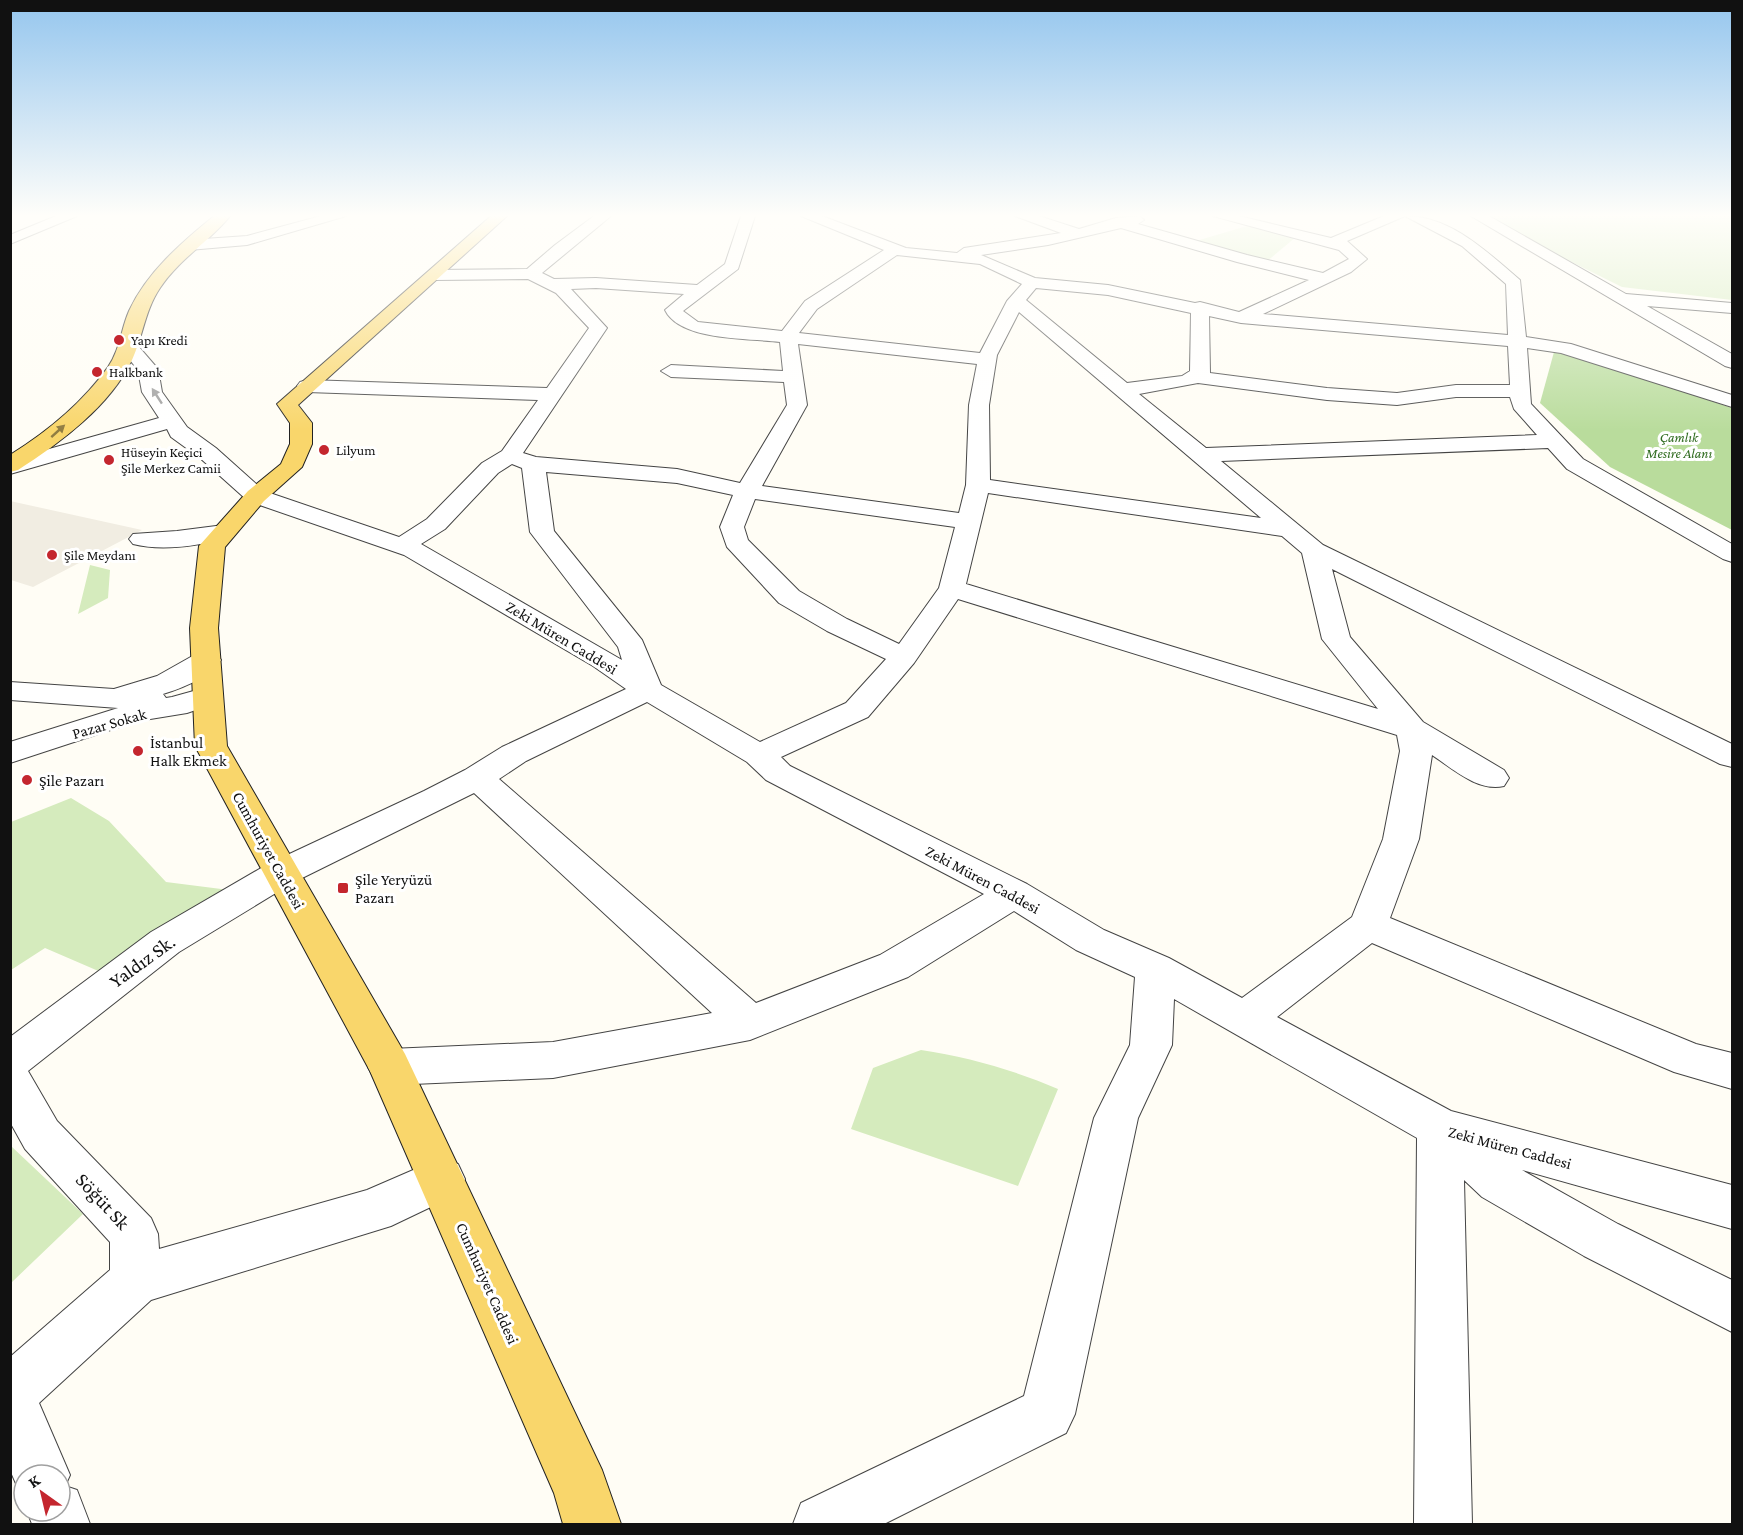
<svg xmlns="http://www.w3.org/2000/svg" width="1743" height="1535" viewBox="0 0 1743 1535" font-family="'Crimson Pro',serif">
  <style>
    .green { fill: #d5ebbd }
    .forest { fill: #b9dc9c }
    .plaza { fill: #f1ede2 }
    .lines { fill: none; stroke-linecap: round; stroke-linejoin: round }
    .minor-casing { stroke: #444; stroke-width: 2 }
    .major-casing { stroke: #222; stroke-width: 2 }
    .minor { fill: #fff; fill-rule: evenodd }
    .major { fill: #f9d66b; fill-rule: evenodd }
    .oneway { fill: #a0a0a0 }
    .oneway2 { fill: #917d42 }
    .poi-dot { fill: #c4262e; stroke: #fff; stroke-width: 2 }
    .labels { text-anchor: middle; stroke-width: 6; stroke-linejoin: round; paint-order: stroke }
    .far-poi-label { font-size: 14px; fill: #111; stroke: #fff; text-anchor: start }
    .far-park-label { font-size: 14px; font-style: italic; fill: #2f6b1f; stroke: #fff }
    .street-label { font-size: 16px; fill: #111; stroke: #fff }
    .poi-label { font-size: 16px; fill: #111; stroke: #fff; text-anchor: start }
    .near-street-label { font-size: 20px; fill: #111; stroke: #fff }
  </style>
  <rect width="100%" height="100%" fill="#fffdf5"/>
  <!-- green -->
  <path class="green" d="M 1479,216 L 1732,216 L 1732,300 L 1622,287 Z
    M 1247,226 L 1296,237 L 1266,262 L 1196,241 Z
    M 90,565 L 110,570 L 108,598 L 78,614 Z
    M 71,798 L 109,821 L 166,882 L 237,891 L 103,973 L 45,948 L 11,970 L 11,822 Z
    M 921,1050 C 968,1057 1014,1070 1058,1089 L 1018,1186 L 851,1129 L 873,1068 Z
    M 11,1146 L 83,1214 L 11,1283 L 10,1283 Z"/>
  <!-- forest -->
  <path class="forest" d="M 1554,352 L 1582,358 L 1732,408 L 1732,530 L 1610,467 L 1540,403 Z"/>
  <!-- plaza -->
  <path class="plaza" d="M 10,501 L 142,530 L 33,587 L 11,580 Z"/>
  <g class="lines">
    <!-- minor casing -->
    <g class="minor-casing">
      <path id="minor" d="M 56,216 L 77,216 L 10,244 L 10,235 Z
        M 321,216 L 346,216 L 247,245 L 189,250 L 181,245 L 189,240 L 247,236 Z
        M 594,216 L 611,216 L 542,273 L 554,279 L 596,278 L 697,285 L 725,264 L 741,216 L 755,216 L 738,269 L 683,311 L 698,322 L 782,331 L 805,301 L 884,250 L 801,216 L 822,216 L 906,248 L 957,253 L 964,248 L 1061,233 L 1015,216 L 1039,216 L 1079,229 L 1116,218 L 1140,216 L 1144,220 L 1138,224 L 1247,255 L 1323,273 L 1349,259 L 1339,250 L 1213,216 L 1239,216 L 1331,238 L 1384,216 L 1405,216 L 1347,241 L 1367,259 L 1351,272 L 1263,314 L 1508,335 L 1506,284 L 1462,246 L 1405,216 C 1451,216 1487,252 1520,280 L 1526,337 L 1571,344 L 1732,395 L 1732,407 L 1561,353 L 1527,348 L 1531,404 L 1583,459 L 1732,544 L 1732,562 L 1723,559 L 1567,469 L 1548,448 L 1221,461 L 1323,545 L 1732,744 L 1732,767 L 1720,764 L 1332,569 L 1350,637 L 1423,722 L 1504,770 L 1509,778 L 1504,786 C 1478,792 1453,769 1432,755 L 1419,839 L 1390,918 L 1696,1044 L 1732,1053 L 1732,1089 L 1674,1072 L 1372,943 L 1277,1017 L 1451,1111 L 1732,1185 L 1732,1229 L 1522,1170 L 1618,1224 L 1732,1280 L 1732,1332 L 1584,1256 L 1482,1197 L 1464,1180 L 1472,1524 L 1414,1524 L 1417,1138 L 1174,999 L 1172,1045 L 1138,1118 L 1075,1414 L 1066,1433 L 884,1524 L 793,1524 L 801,1503 L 1024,1396 L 1094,1118 L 1130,1045 L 1135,977 L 1076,950 L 1014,911 L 908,977 L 750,1040 L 553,1078 L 390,1085 L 375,1080 L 368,1067 L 375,1054 L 390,1049 L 553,1042 L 712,1013 L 474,793 L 294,882 L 179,952 L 28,1071 L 57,1121 L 151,1218 L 158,1234 L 159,1249 L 367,1190 L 441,1158 L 458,1164 L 465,1179 L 458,1194 L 391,1226 L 151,1300 L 39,1403 L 70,1475 L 65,1486 L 77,1490 L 90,1524 L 32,1524 L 27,1511 L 60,1511 L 60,1475 L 24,1475 L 24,1497 L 21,1495 L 10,1470 L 10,1357 L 110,1270 L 110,1242 L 25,1149 L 10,1122 L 10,1037 L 151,932 L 268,864 L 424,791 L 465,770 L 502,747 L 626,689 L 593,666 L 404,555 L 248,501 L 200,458 L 171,437 L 167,429 L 10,474 L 10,460 L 159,418 L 142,392 L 138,370 L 117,344 L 126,338 L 133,340 L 158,369 L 162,392 L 187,427 L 216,448 L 264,491 L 399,537 L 427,519 L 482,463 L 502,451 L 538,400 L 307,392 L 300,390 L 297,386 L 300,382 L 307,380 L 547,388 L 589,328 L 556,293 L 528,279 L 434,280 L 426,275 L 434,270 L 527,269 L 555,245 ZM 1121,228 L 1237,262 L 1309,280 L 1239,312 L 1200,302 L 1195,303 L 1108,285 L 1035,278 L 981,255 L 1048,245 ZM 897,255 L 980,264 L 1022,284 L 1007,301 L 980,353 L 799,333 L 817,309 ZM 596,288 L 684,294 L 665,310 C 680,341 748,338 780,342 L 783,371 L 671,365 L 661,371 L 671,377 L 784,382 L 787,405 L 740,483 L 677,469 L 536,457 L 523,453 L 607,328 L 571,289 ZM 1036,288 L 1108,295 L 1191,313 L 1190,371 L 1182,376 L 1127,383 L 1026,300 ZM 1019,312 L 1261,518 L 990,480 L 989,405 L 997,355 ZM 1209,316 L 1241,323 L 1508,346 L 1510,385 L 1456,385 L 1397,393 L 1327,388 L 1210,373 ZM 798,344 L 977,364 L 969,405 L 966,485 L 959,513 L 762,486 L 807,405 ZM 1198,383 L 1327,400 L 1397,405 L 1456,397 L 1510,397 L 1514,409 L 1537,435 L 1206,448 L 1139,394 ZM 512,464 L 522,468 L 530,532 L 618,647 L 622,660 L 421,544 L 445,529 L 498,473 ZM 546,472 L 677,483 L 733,495 L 720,527 L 727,547 L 779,603 L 827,631 L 886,659 L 846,703 L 760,742 L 661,685 L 642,640 L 554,531 ZM 988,493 L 1282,536 L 1302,553 L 1322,639 L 1378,709 L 966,584 ZM 755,499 L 955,527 L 939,588 L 899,644 L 847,619 L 799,591 L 748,540 L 744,527 ZM 958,599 L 1397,735 L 1400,751 L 1383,839 L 1352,917 L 1242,998 L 1169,958 L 1104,930 L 1027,884 L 790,766 L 781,757 L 868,717 L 914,663 ZM 647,702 L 747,762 L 766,780 L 984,894 L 880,955 L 756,1003 L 499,779 L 526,761 Z
        M 1471,216 L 1489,216 L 1626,294 L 1732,303 L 1732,313 L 1647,306 L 1732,354 L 1732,368 L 1725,366 Z
        M 224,525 L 233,527 L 236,532 L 233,537 C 202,545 164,552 133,544 L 129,539 L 133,534 L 177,531 Z
        M 206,651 L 216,654 L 221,660 C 208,678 183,688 163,694 L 166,698 L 172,697 L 208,687 L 219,690 L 223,696 L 219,702 L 187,713 L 138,721 L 10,763 L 10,742 L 118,708 L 10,700 L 10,682 L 114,689 L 157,676 L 196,654 Z"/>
    </g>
    <!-- major casing -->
    <g class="major-casing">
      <path id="major" d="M 214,216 L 230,216 C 209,242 179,259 160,288 C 145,310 143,336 132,360 C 110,406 60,443 18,470 L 10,472 L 10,455 C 47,432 83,402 108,367 C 120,350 121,329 129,311 C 147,272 181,243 214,216 Z
        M 491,216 L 507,216 L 298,405 L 312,423 L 312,444 L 302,467 L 264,501 L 225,547 L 218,628 L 227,746 L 405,1054 L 602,1470 L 621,1524 L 563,1524 L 554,1493 L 370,1071 L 195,746 L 190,628 L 199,546 L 248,491 L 281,464 L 290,444 L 290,423 L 277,404 Z"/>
    </g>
    <!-- minor -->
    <use href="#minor" class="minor"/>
    <!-- major -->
    <use href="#major" class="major"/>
  </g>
  <!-- one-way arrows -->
  <defs><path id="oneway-solid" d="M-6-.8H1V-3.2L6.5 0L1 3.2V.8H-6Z" transform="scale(1.5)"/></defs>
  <use class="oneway" href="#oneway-solid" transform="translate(157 396) rotate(-123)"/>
  <use class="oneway2" href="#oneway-solid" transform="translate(58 431) rotate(-42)"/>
  <!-- sky -->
  <linearGradient id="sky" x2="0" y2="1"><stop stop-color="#95c6ee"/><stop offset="0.5" stop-color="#fffefa"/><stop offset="1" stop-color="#fffefa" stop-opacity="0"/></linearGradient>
  <rect width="1743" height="431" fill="url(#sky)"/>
  <!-- markers -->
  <g class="poi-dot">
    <circle cx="119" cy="340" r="6"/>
    <circle cx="97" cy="372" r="6"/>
    <circle cx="324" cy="450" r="6"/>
    <circle cx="109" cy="460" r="6"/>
    <circle cx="52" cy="555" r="6"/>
    <circle cx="138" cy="751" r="6"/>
    <circle cx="27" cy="780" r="6"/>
    <rect x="337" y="882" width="12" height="12" rx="3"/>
  </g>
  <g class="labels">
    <!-- far-poi labels -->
    <g class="far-poi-label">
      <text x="131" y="345">Yapı Kredi</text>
      <text x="109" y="377">Halkbank</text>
      <text x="336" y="455">Lilyum</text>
      <text x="121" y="457">Hüseyin Keçici<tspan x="121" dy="16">Şile Merkez Camii</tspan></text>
      <text x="64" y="560">Şile Meydanı</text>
    </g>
    <!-- far-park labels -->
    <g class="far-park-label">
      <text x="1679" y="442">Çamlık<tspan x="1679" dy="16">Mesire Alanı</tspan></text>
    </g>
    <!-- street labels -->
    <g class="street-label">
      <text transform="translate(562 637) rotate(31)" y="6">Zeki Müren Caddesi</text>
      <text transform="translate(109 723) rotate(-16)" y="6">Pazar Sokak</text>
      <text transform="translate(269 850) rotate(61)" y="6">Cumhuriyet Caddesi</text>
      <text transform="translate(983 879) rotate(28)" y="6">Zeki Müren Caddesi</text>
      <text transform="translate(1510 1147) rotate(15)" y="6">Zeki Müren Caddesi</text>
      <text transform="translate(488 1283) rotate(66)" y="6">Cumhuriyet Caddesi</text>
    </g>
    <!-- poi labels -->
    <g class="poi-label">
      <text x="150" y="748">İstanbul<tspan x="150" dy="18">Halk Ekmek</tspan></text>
      <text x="39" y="786">Şile Pazarı</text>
      <text x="355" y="885">Şile Yeryüzü<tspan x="355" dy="18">Pazarı</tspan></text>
    </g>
    <!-- near-street labels -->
    <g class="near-street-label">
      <text transform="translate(142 961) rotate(-36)" y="7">Yaldız Sk.</text>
      <text transform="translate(103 1201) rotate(47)" y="7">Söğüt Sk</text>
    </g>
  </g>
  <!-- border -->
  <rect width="1743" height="1535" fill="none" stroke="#111111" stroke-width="24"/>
  <!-- north arrow -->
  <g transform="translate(42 1493) rotate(326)"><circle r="28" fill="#ffffff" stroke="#a0a0a0" stroke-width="1.5"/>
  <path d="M0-4.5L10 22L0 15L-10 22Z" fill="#c4262e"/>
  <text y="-9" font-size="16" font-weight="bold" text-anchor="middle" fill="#111111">K</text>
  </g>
</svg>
